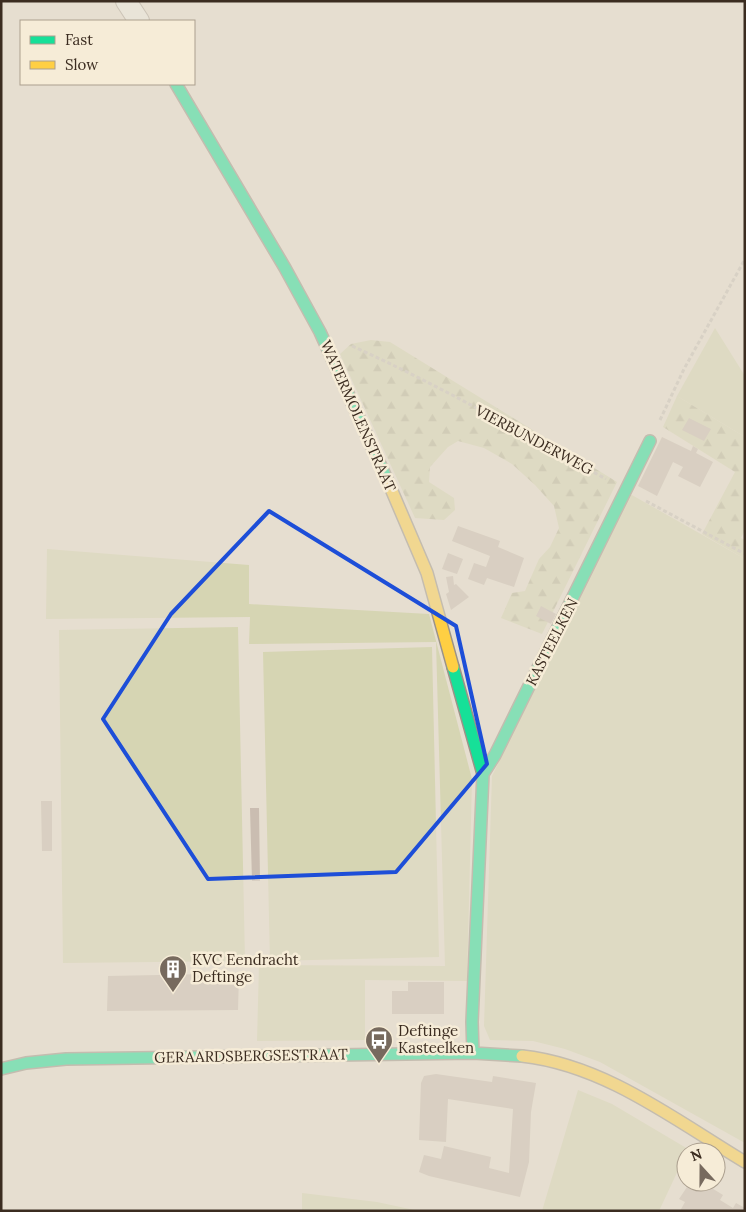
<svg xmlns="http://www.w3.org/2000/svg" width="746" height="1212" viewBox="0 0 746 1212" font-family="Lora,serif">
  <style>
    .green { fill: #d6d5b3 }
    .forest { fill: url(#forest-firs) }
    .building { fill: #cabdb1 }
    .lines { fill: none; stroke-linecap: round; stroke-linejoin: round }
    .street-casing { stroke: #aca398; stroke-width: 22 }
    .fast-casing { stroke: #9b9388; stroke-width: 14 }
    .slow-casing { stroke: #9b9388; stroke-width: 14 }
    .path { stroke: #c7c0b8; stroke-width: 3; stroke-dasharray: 4 2.5; stroke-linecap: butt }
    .street { stroke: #eeeae2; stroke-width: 20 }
    .fast { stroke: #16e098; stroke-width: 11 }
    .slow { stroke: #ffcf43; stroke-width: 11 }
    .marked { fill: none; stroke: #1d4ed8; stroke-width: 4; stroke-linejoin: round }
    .labels { text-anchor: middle; stroke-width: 5; stroke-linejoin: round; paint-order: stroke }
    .street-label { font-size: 15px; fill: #3b2c20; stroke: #f6ecd7 }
    .poi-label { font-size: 15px; fill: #3b2c20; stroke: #f6ecd7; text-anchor: start }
  </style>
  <defs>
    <pattern id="forest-firs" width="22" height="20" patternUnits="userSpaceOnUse" patternTransform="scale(1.25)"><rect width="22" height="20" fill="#d6d5b3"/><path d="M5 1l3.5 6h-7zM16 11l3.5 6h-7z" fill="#b9b79a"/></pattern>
  </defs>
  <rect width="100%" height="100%" fill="#e6ded0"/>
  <!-- green -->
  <path class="green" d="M 715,328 L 745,376 L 745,437 L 677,396 Z
    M 630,494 L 745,559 L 745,1143 L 600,1062 L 565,1049 L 533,1041 L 490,1040 L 484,1026 L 492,776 Z
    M 47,549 L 249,565 L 249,604 L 429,614 L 472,779 L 467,981 L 365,980 L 365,1040 L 257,1041 L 259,965 L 445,966 L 436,642 L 249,644 L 250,617 L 46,619 Z
    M 238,627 L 245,961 L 63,963 L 59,630 Z
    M 432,647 L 439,957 L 270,961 L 263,652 Z
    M 578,1090 L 612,1104 L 688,1149 L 659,1211 L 542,1211 Z
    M 302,1193 L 377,1202 L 419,1211 L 302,1211 Z"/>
  <!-- forest -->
  <path class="forest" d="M 371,340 L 390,342 L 617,482 L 542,634 L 501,618 L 512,593 L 525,591 L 539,559 L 550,547 L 559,528 L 554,506 L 535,485 L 512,464 L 484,448 L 458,441 L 448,447 L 430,467 L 429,482 L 454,498 L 455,510 L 444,520 L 415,518 L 340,354 L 351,344 Z
    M 677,396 L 745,437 L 745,530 L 741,538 L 745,540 L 745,559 L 702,534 L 735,472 L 663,427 Z"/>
  <!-- building -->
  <path class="building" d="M 689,418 L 711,429 L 704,441 L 682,430 Z
    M 662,437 L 691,451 L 693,446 L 698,449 L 696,453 L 713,462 L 700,487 L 678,476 L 683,467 L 673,462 L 657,496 L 638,486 Z
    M 458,526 L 500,541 L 498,547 L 524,558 L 514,587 L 487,578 L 484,585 L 468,579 L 474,563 L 486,567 L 490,556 L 452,541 Z
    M 448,553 L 463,559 L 457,574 L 442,569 Z
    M 453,576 L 454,585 L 456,584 L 469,597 L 451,610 L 446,594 L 449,592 L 446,577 Z
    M 541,606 L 556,614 L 551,624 L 536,616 Z
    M 41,801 L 52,801 L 52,851 L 42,851 Z
    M 250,808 L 259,808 L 260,881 L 252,881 Z
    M 208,974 L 239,975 L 238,1010 L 107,1011 L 108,976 Z
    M 408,982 L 444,982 L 444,1014 L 392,1014 L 392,991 L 408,991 Z
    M 436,1074 L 492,1082 L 493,1076 L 536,1083 L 531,1112 L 529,1162 L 520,1197 L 429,1176 L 419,1172 L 424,1155 L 441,1159 L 444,1146 L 491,1157 L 489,1168 L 509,1173 L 513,1109 L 448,1099 L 446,1142 L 419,1140 L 421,1083 L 424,1076 Z
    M 698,1182 L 702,1182 L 723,1195 L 720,1200 L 733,1208 L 736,1203 L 745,1208 L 745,1211 L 680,1211 L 685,1202 L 679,1199 L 687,1187 L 692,1190 Z"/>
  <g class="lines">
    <!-- street casing -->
    <g class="street-casing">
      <path id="street" d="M 126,1 L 139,21"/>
    </g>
    <!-- fast casing -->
    <g class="fast-casing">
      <path id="fast" d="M 176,84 L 285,268 L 320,332 L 389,484
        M 453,667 L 483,774
        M 473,1053 L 472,1022 L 483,774 L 495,755 L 650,441
        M 1,1069 L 26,1063 L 66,1059 L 473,1053 L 522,1056"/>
    </g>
    <!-- slow casing -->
    <g class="slow-casing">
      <path id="slow" d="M 389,484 L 427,573 L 453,667
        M 522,1056 C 605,1065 675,1120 745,1162"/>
    </g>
    <!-- path -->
    <path class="path" d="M 352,346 C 439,385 522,433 606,479
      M 660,420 L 684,369 L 745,259
      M 646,501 L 745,554"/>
    <!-- street -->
    <use href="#street" class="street"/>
    <!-- fast -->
    <use href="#fast" class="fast"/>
    <!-- slow -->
    <use href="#slow" class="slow"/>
  </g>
  <!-- marked area -->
  <path d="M0 0H746V1212H0ZM 269,511 L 456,626 L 487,764 L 396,872 L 208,879 L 103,719 L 171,614 Z" fill="#e6ded0" fill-opacity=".55" fill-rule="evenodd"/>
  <path class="marked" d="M 269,511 L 456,626 L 487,764 L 396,872 L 208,879 L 103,719 L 171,614 Z"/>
  <!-- icons -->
  <defs>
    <g id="building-pin" transform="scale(1.4375)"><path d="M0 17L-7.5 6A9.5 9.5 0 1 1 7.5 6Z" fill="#776a5e" stroke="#f6ecd7"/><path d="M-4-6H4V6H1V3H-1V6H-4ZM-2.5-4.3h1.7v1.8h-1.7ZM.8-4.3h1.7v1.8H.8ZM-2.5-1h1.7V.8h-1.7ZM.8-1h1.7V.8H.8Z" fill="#fff"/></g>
    <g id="bus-pin" transform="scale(1.4375)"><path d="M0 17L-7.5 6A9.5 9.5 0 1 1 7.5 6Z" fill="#776a5e" stroke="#f6ecd7"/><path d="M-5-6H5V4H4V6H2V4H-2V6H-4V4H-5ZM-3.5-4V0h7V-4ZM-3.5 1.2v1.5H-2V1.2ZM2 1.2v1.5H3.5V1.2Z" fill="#fff"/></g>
  </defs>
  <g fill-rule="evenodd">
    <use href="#building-pin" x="173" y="969"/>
    <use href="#bus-pin" x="379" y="1040"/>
  </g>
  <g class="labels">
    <!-- street labels -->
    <g class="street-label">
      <text transform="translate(358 416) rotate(66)" y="5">WATERMOLENSTRAAT</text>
      <text transform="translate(534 440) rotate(28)" y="5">VIERBUNDERWEG</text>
      <text transform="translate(552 642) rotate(-63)" y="5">KASTEELKEN</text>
      <text transform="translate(251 1056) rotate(-1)" y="5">GERAARDSBERGSESTRAAT</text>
    </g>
    <!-- poi labels -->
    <g class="poi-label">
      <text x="192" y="965">KVC Eendracht<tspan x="192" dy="17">Deftinge</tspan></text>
      <text x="398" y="1036">Deftinge<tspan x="398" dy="17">Kasteelken</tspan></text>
    </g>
  </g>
  <!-- border -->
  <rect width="746" height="1212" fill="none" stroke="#3b2c20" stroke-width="5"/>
  <!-- legend -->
  <rect x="20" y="20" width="175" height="65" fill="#f6ecd7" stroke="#ab9f8e"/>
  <rect x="30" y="36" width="25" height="8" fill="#16e098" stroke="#ab9f8e"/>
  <text x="65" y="45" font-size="15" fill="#3b2c20">Fast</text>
  <rect x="30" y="61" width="25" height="8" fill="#ffcf43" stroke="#ab9f8e"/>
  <text x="65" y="70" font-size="15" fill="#3b2c20">Slow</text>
  <!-- north arrow -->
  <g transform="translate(701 1167) rotate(339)"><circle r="24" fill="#f6ecd7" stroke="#ab9f8e"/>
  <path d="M0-4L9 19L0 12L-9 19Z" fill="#776a5e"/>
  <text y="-8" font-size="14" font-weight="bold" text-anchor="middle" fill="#3b2c20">N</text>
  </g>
</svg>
